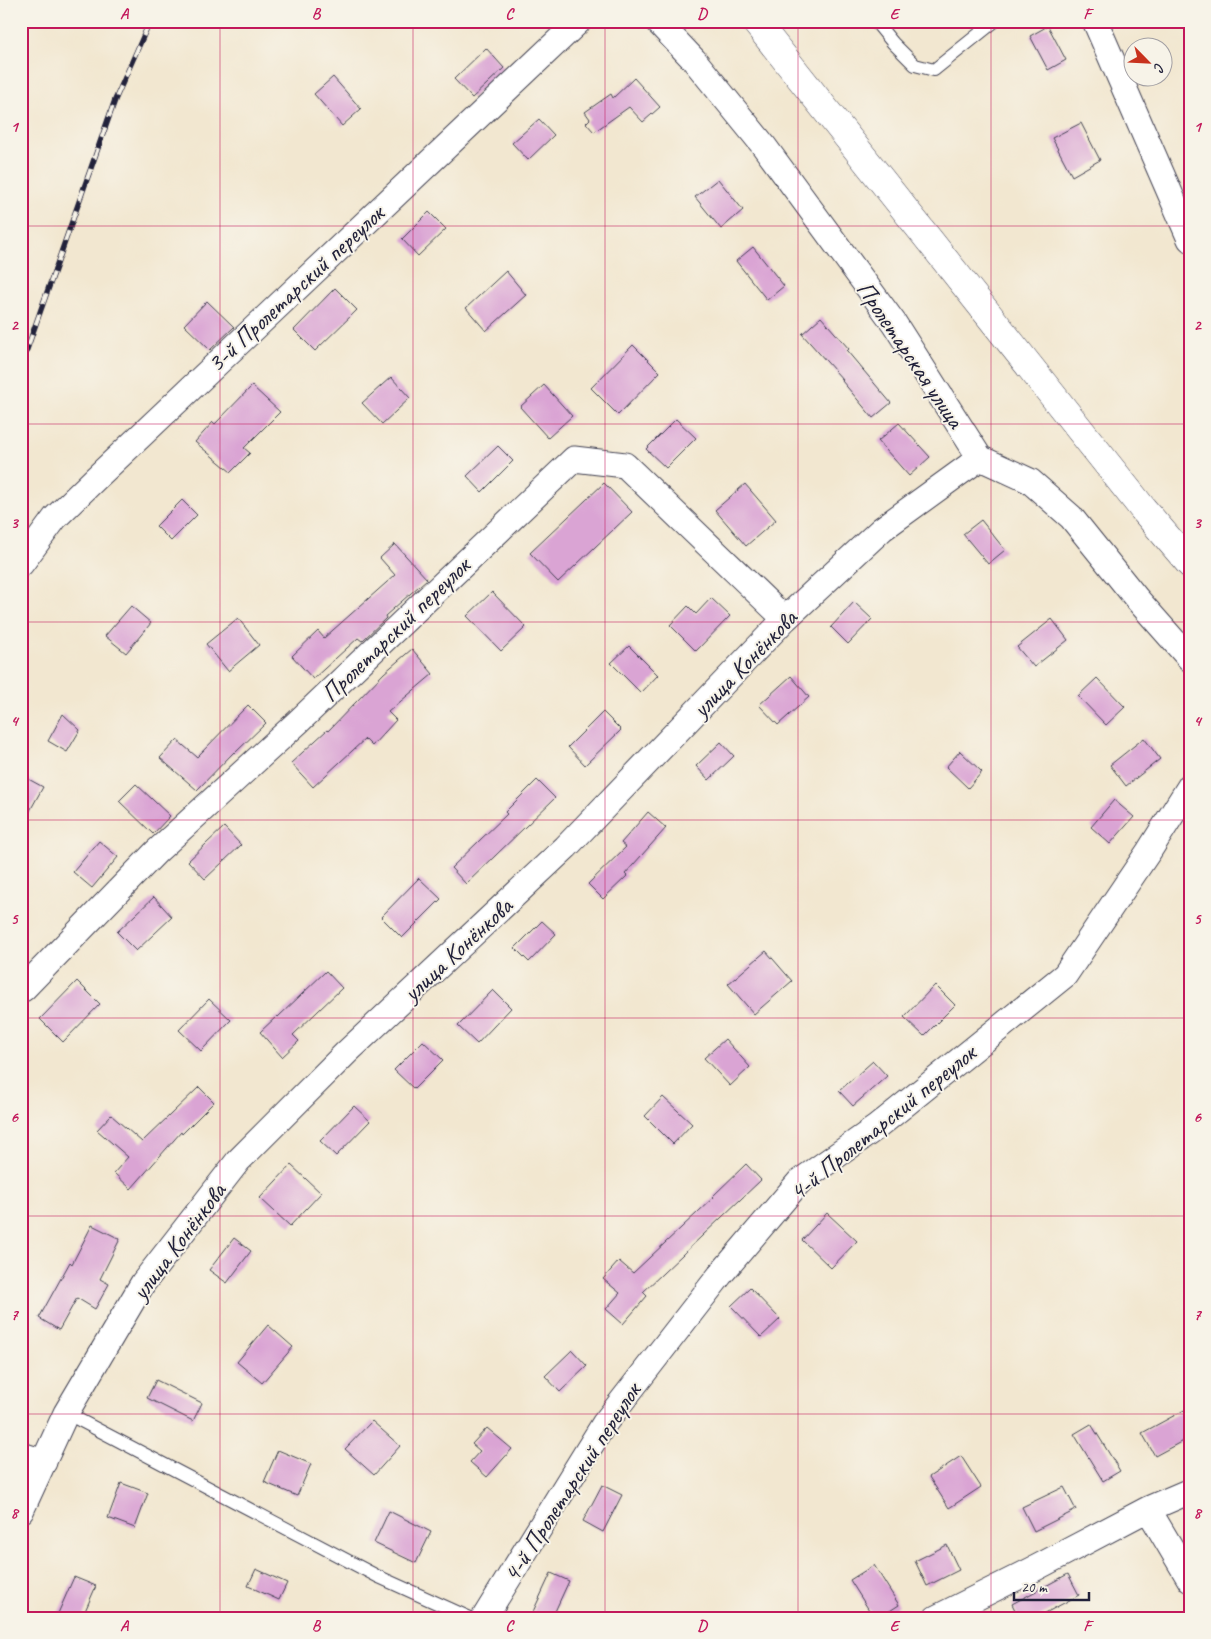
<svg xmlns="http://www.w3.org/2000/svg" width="1211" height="1639" viewBox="0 0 1211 1639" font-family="Caveat,sans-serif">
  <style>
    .building { fill: #daa4d4 }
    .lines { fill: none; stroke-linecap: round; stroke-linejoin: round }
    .service-casing { stroke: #414051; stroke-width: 14 }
    .minor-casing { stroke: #414051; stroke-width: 27 }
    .secondary-casing { stroke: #414051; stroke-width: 29 }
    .service { stroke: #fff; stroke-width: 12 }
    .minor { stroke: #fff; stroke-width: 25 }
    .secondary { stroke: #fff; stroke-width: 28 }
    .rail-casing { stroke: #22223b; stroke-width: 5.5 }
    .rail { stroke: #f7f3e8; stroke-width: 4; stroke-dasharray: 11; stroke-linecap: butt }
    .grid { fill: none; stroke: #c2185b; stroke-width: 1; stroke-opacity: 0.55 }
    .labels { text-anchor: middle; stroke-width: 4; stroke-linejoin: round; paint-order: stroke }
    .street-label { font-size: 25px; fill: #22223b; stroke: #f7f3e8 }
    .neatline { fill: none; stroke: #c2185b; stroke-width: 2 }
    .grid-label { font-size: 16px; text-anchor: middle; font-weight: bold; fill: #c2185b }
  </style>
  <rect width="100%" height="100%" fill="#f7f3e8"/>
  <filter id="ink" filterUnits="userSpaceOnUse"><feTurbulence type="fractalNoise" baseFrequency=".02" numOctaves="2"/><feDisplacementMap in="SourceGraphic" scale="10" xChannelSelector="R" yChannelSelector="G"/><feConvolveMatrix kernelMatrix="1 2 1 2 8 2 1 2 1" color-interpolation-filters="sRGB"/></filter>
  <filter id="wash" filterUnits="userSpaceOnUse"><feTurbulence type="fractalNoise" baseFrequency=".0096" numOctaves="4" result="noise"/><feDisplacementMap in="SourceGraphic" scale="20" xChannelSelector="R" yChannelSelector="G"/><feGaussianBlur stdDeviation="1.12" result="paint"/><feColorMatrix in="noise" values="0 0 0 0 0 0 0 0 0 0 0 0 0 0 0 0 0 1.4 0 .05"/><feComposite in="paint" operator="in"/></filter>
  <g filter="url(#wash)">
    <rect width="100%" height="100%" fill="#f2e7d0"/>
    <g id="blocks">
      <!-- building -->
      <path class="building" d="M 1048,26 L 1066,60 L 1048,70 L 1030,36 Z
        M 486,48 L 504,68 L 472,98 L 454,79 Z
        M 333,77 L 361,109 L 342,126 L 314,94 Z
        M 634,78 L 660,107 L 643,122 L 629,107 L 594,132 L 586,123 L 590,119 L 585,112 L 611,94 L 613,98 Z
        M 539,119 L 554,135 L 528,160 L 512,143 Z
        M 1081,123 L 1100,160 L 1072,176 L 1052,138 Z
        M 718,179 L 743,210 L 721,229 L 695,197 Z
        M 429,212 L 446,229 L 418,256 L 402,239 Z
        M 753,247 L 784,286 L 767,300 L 736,261 Z
        M 506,271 L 526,295 L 486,331 L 466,308 Z
        M 335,288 L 357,310 L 315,351 L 294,330 Z
        M 207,301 L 234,327 L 210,350 L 184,325 Z
        M 821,317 L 849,349 L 847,351 L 891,403 L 873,418 L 842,381 L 843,380 L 802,334 Z
        M 633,345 L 660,372 L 618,415 L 591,388 Z
        M 391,377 L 410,398 L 382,424 L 362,403 Z
        M 544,385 L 572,416 L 548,438 L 520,407 Z
        M 252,386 L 280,412 L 244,448 L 250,453 L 231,472 L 195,442 L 213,422 L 215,424 Z
        M 676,419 L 696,438 L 666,468 L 646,449 Z
        M 899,423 L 930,457 L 909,476 L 878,441 Z
        M 498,446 L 513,461 L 482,492 L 467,476 Z
        M 604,483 L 632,512 L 558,582 L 530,553 Z
        M 745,484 L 776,520 L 746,546 L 715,510 Z
        M 182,500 L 197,515 L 171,541 L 156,526 Z
        M 981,520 L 1005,550 L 988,564 L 963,534 Z
        M 395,544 L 427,579 L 385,616 L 386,618 L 362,641 L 358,638 L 313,679 L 292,656 L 318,631 L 324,638 L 395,575 L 380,558 Z
        M 492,592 L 526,627 L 501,651 L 467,616 Z
        M 711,598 L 730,616 L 696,651 L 670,625 L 688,606 L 696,614 Z
        M 854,602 L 872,619 L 848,644 L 831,627 Z
        M 131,606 L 151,623 L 126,653 L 105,636 Z
        M 238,618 L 259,645 L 228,671 L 206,644 Z
        M 1052,619 L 1068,640 L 1034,667 L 1017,647 Z
        M 629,646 L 658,675 L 641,693 L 611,663 Z
        M 412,649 L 433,674 L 388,712 L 396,720 L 372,746 L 365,739 L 313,787 L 291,763 L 327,730 L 328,731 L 384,673 Z
        M 791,676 L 809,697 L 778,725 L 759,705 Z
        M 1097,678 L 1125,707 L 1106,725 L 1078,696 Z
        M 248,705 L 266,723 L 235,753 L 234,752 L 197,790 L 160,758 L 177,740 L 197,757 Z
        M 603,712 L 621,730 L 585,765 L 568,747 Z
        M 63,714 L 80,730 L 67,752 L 48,741 Z
        M 1144,738 L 1160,759 L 1126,786 L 1110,765 Z
        M 721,742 L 734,756 L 709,780 L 696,766 Z
        M 960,751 L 982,772 L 968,788 L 946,767 Z
        M 21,775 L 43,787 L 21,827 Z
        M 537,780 L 555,798 L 466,884 L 451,868 L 507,814 L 505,812 Z
        M 136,784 L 170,816 L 153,834 L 119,801 Z
        M 1114,800 L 1134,817 L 1110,844 L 1091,827 Z
        M 648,812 L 666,828 L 625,874 L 627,876 L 603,899 L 588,884 L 626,847 L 621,843 Z
        M 224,827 L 241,845 L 205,879 L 188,861 Z
        M 99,841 L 118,857 L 92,888 L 73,872 Z
        M 419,878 L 441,899 L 402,938 L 381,917 Z
        M 154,897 L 172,917 L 136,951 L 117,932 Z
        M 542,921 L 556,934 L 529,962 L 515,948 Z
        M 766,951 L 792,981 L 754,1014 L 728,984 Z
        M 326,971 L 342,988 L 293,1035 L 299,1041 L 282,1057 L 260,1032 L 277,1016 L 278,1017 Z
        M 77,981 L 100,1004 L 63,1042 L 40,1019 Z
        M 935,985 L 955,1005 L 924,1036 L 904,1017 Z
        M 493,990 L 511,1008 L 477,1044 L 458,1026 Z
        M 209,999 L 231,1020 L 201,1051 L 179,1030 Z
        M 725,1039 L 750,1067 L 730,1086 L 704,1058 Z
        M 423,1041 L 443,1060 L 414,1089 L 394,1070 Z
        M 873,1061 L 887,1076 L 853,1106 L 839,1091 Z
        M 199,1087 L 214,1102 L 182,1134 L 181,1132 L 131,1189 L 114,1173 L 128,1157 L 97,1130 L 111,1115 L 142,1142 Z
        M 663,1097 L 692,1124 L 673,1144 L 645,1116 Z
        M 354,1106 L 370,1121 L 336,1156 L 320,1141 Z
        M 746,1164 L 761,1180 L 643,1292 L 647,1296 L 623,1324 L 606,1309 L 620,1293 L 603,1279 L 619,1261 L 633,1273 L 714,1197 L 713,1196 Z
        M 291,1165 L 321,1193 L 290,1226 L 260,1198 Z
        M 827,1213 L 857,1241 L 831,1268 L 802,1240 Z
        M 92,1225 L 120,1239 L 100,1279 L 109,1284 L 95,1309 L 77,1298 L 59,1330 L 39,1318 L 70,1262 L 72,1264 Z
        M 234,1238 L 251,1251 L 227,1283 L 209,1270 Z
        M 750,1288 L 780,1319 L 761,1337 L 731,1306 Z
        M 268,1325 L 293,1347 L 262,1383 L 237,1362 Z
        M 572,1350 L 587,1366 L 560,1392 L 545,1376 Z
        M 156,1380 L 202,1403 L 193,1421 L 147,1398 Z
        M 1190,1407 L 1190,1437 L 1155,1456 L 1142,1433 Z
        M 372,1421 L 400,1446 L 374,1475 L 345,1449 Z
        M 1091,1424 L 1120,1471 L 1103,1481 L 1074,1434 Z
        M 487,1428 L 512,1449 L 487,1477 L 470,1462 L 480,1451 L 472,1444 Z
        M 278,1450 L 311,1464 L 297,1496 L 264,1482 Z
        M 961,1456 L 981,1487 L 949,1508 L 929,1477 Z
        M 121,1483 L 148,1493 L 135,1528 L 108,1518 Z
        M 602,1485 L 622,1495 L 603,1532 L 583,1521 Z
        M 1064,1487 L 1076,1510 L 1034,1531 L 1022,1507 Z
        M 389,1511 L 431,1532 L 416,1563 L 374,1543 Z
        M 947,1545 L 959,1570 L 927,1586 L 915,1561 Z
        M 874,1565 L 899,1605 L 879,1618 L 874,1618 L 850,1580 Z
        M 256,1569 L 287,1583 L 279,1600 L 248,1586 Z
        M 551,1573 L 569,1581 L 552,1618 L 530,1618 Z
        M 1068,1574 L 1079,1595 L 1036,1618 L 1019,1618 L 1012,1604 Z
        M 74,1577 L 96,1586 L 82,1618 L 56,1618 Z"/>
    </g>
  </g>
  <g filter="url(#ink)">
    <use href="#blocks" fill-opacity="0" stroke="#414051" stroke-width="1"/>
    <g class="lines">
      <!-- service casing -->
      <g class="service-casing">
        <path id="service" d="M 875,21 L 893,43 L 915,65 L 934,70 L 995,21
          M 66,1413 L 377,1576 L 470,1618"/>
      </g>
      <!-- minor casing -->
      <g class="minor-casing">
        <path id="minor" d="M 657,21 L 694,60 L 764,146 L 894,323 L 980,458 L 1030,481 L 1071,517 L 1137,599 L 1190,659
          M 1095,21 L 1190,239
          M 21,564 L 55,518 L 95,479 L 579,21
          M 21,988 L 23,989 L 156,852 L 298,722 L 574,459 L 625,465 L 785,619
          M 21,1455 L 44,1462
          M 1148,1509 L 1190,1580
          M 21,1511 L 66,1413 L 143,1283 L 238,1161 L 346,1053 L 566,847 L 785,619 L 882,529 L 980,458
          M 484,1618 L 604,1424 L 720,1275 L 799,1182 L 877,1127 L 1065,975 L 1149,851 L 1190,786
          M 936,1618 L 1032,1570 L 1148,1509 L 1190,1491"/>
      </g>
      <!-- secondary casing -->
      <g class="secondary-casing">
        <path id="secondary" d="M 755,21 L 1143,509 L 1190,564"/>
      </g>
      <!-- service -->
      <use href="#service" class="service"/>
      <!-- minor -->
      <use href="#minor" class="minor"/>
      <!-- secondary -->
      <use href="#secondary" class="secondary"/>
      <!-- rail casing -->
      <g class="rail-casing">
        <path id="rail" d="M 21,366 L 115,100 L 150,21"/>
      </g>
      <!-- rail -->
      <use href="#rail" class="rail"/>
    </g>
  </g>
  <!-- grid -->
  <path class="grid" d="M 220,21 L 220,1618M 413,21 L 413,1618M 605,21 L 605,1618M 798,21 L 798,1618M 991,21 L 991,1618M 21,226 L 1190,226M 21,424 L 1190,424M 21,622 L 1190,622M 21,820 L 1190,820M 21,1018 L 1190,1018M 21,1216 L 1190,1216M 21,1414 L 1190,1414"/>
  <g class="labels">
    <!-- street labels -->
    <g class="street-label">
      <text transform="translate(295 288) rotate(-43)" y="9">3-й Пролетарский переулок</text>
      <text transform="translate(911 354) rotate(56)" y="9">Пролетарская улица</text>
      <text transform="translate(395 629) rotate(-44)" y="9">Пролетарский переулок</text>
      <text transform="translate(744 663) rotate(-46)" y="9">улица Конёнкова</text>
      <text transform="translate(457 949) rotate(-43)" y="9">улица Конёнкова</text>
      <text transform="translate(882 1122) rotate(-39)" y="9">4-й Пролетарский переулок</text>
      <text transform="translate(178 1241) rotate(-53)" y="9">улица Конёнкова</text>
      <text transform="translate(571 1482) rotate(-57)" y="9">4-й Пролетарский переулок</text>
    </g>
  </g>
  <!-- margin -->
  <rect width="1211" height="1639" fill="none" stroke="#f7f3e8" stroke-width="55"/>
  <!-- north arrow -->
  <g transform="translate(1148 62) rotate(114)"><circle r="24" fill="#f7f3e8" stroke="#a29fa3"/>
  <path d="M0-4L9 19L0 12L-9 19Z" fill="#c8321e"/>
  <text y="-8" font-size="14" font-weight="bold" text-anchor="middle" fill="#22223b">С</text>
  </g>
  <!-- scale -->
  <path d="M1014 1592v8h75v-8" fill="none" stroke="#22223b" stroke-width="2.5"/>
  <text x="1021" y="1592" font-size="15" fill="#22223b" stroke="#f7f3e8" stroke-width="4" paint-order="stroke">20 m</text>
  <rect x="28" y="28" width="1156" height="1584" class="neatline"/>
  <g class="grid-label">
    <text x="124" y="19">A</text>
    <text x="316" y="19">B</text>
    <text x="509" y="19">C</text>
    <text x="702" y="19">D</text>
    <text x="894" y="19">E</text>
    <text x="1087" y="19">F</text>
    <text x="14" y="132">1</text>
    <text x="1197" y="132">1</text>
    <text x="14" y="330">2</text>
    <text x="1197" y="330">2</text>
    <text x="14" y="528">3</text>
    <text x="1197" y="528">3</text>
    <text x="14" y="726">4</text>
    <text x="1197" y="726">4</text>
    <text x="14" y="924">5</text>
    <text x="1197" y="924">5</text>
    <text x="14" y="1122">6</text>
    <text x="1197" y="1122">6</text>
    <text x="14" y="1320">7</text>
    <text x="1197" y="1320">7</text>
    <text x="14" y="1518">8</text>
    <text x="1197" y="1518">8</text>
    <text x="124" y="1631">A</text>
    <text x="316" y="1631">B</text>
    <text x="509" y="1631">C</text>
    <text x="702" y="1631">D</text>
    <text x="894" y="1631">E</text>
    <text x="1087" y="1631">F</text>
  </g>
</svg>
